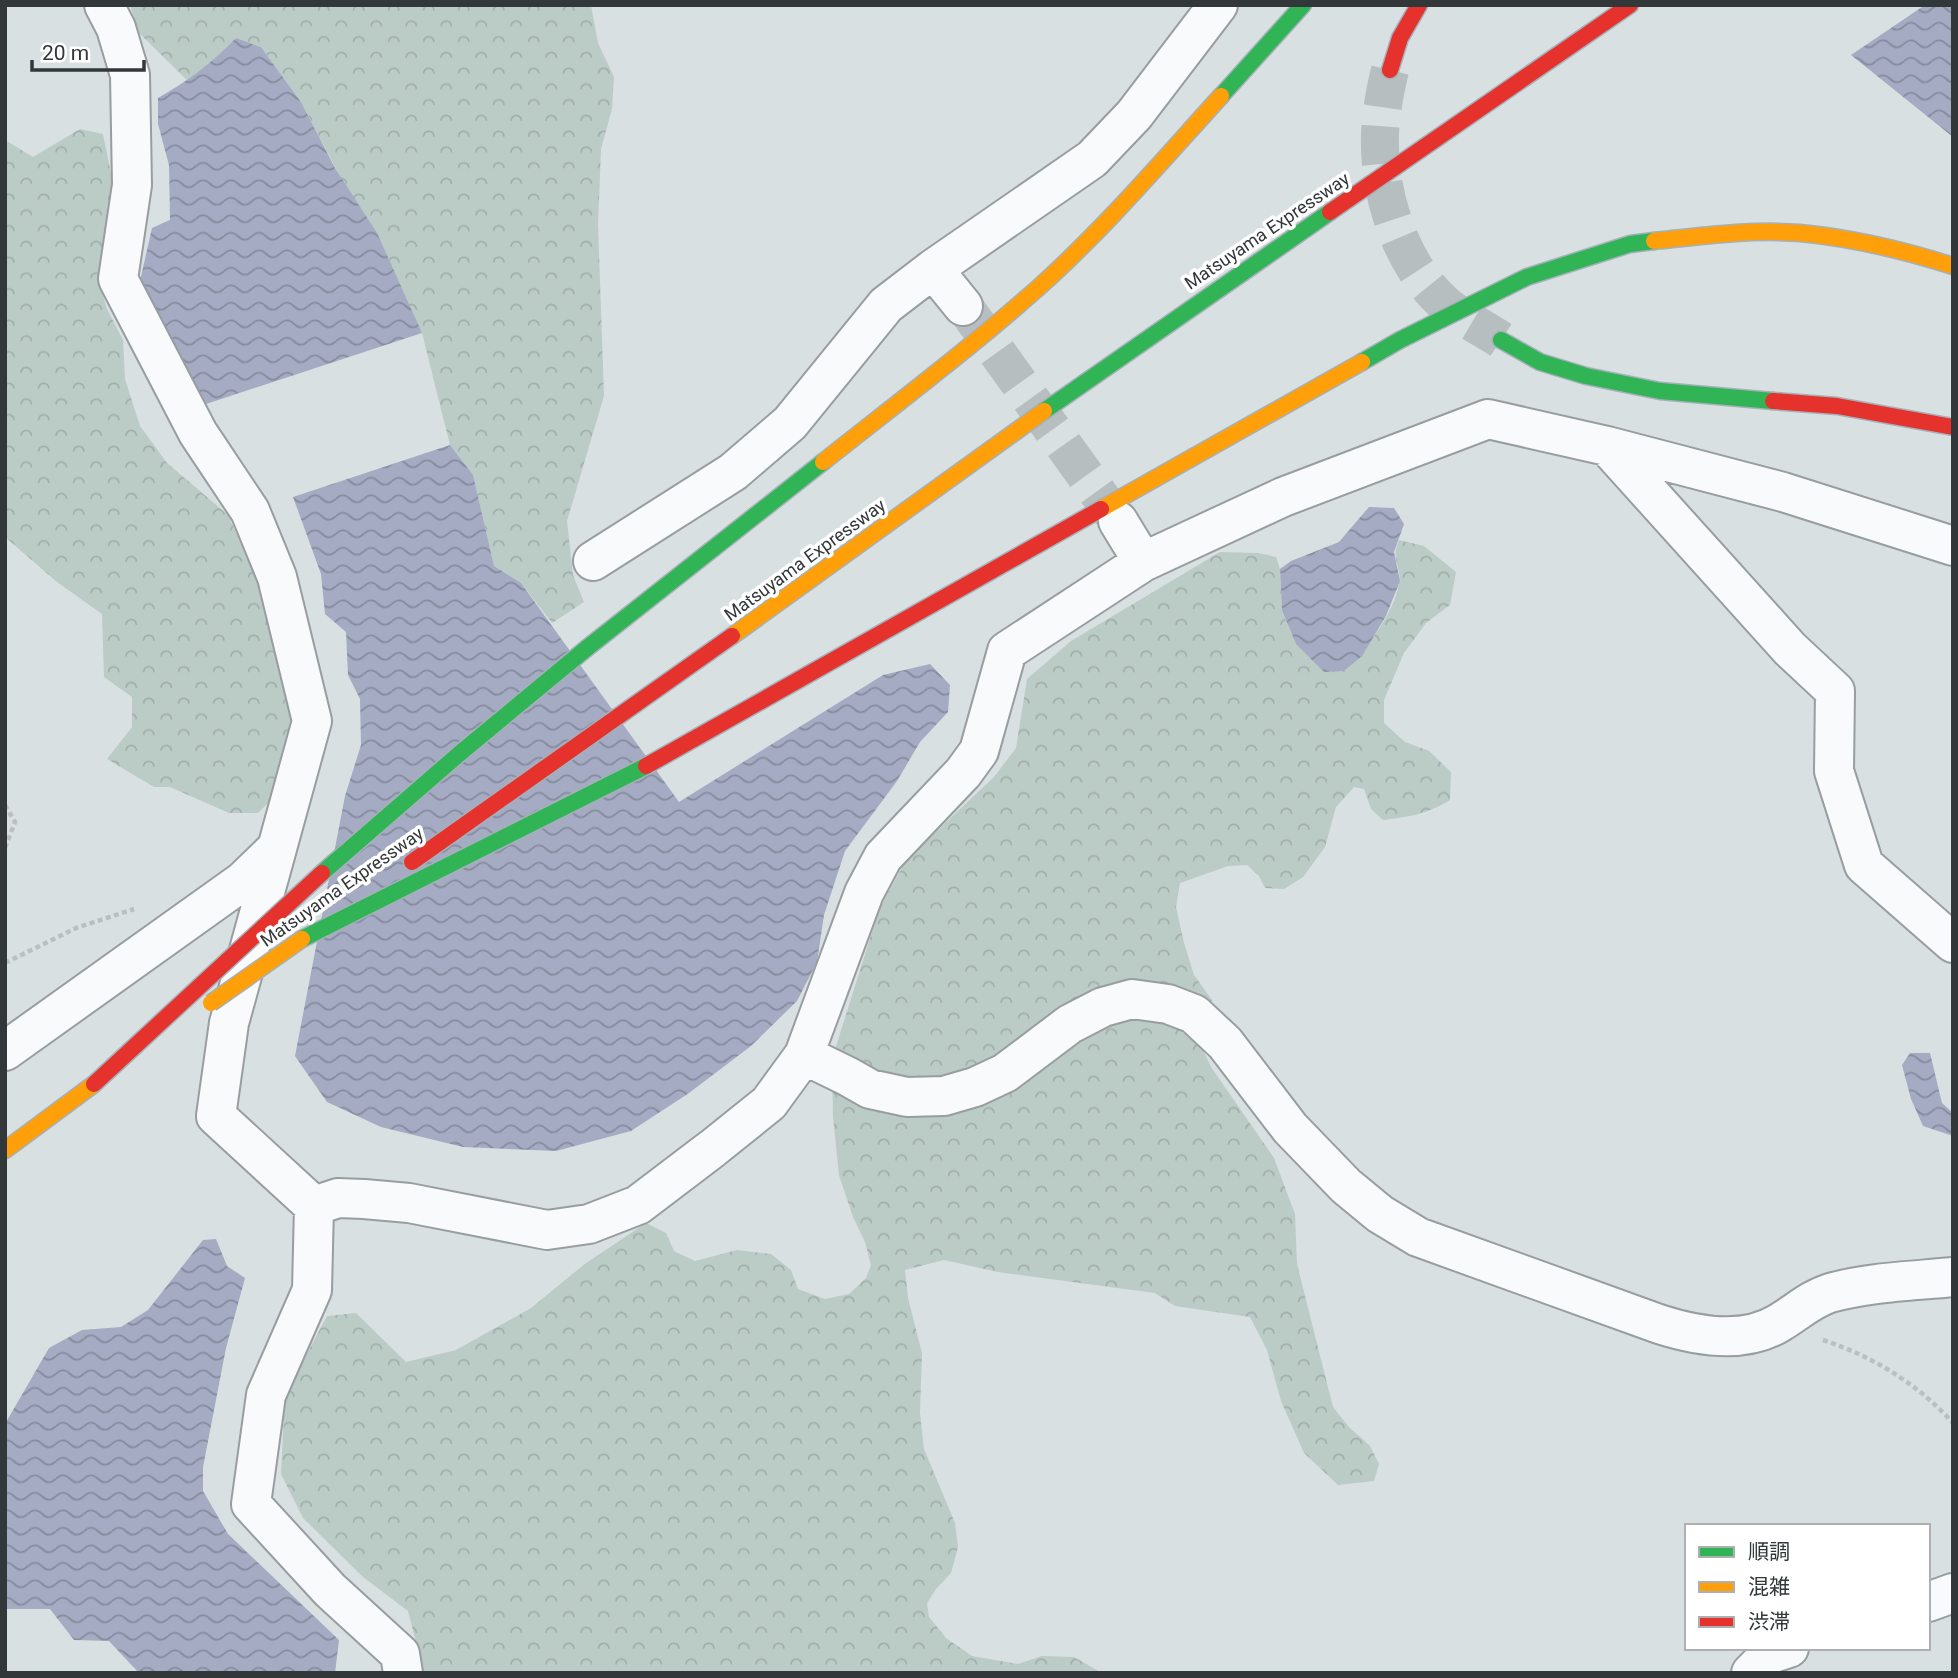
<svg xmlns="http://www.w3.org/2000/svg" width="1958" height="1678" viewBox="0 0 1958 1678" font-family="Roboto,'Noto Sans JP',sans-serif">
  <style>
    .forest { fill: url(#forest-crowns) }
    .water { fill: url(#water-waves) }
    .lines { fill: none; stroke-linecap: round; stroke-linejoin: round }
    .street-tunnel { stroke: #b7bec0; stroke-width: 38; stroke-dasharray: 38 19; stroke-linecap: butt }
    .highway-tunnel { stroke: #b7bec0; stroke-width: 38; stroke-dasharray: 38 19; stroke-linecap: butt }
    .street-casing { stroke: #989d9f; stroke-width: 42 }
    .fast-casing { stroke: #a5b1ba; stroke-width: 19 }
    .slow-casing { stroke: #a5b1ba; stroke-width: 19 }
    .jam-casing { stroke: #a5b1ba; stroke-width: 19 }
    .path { stroke: #bcbfbf; stroke-width: 4.5; stroke-dasharray: 5 3.5; stroke-linecap: butt }
    .street { stroke: #f9fafb; stroke-width: 38 }
    .fast { stroke: #30b455; stroke-width: 16 }
    .slow { stroke: #ff9f0a; stroke-width: 16 }
    .jam { stroke: #e5322d; stroke-width: 16 }
    .fast-bridge-casing { stroke: #a5b1ba; stroke-width: 19; stroke-linecap: butt }
    .slow-bridge-casing { stroke: #a5b1ba; stroke-width: 19; stroke-linecap: butt }
    .jam-bridge-casing { stroke: #a5b1ba; stroke-width: 19; stroke-linecap: butt }
    .fast-bridge { stroke: #30b455; stroke-width: 16 }
    .slow-bridge { stroke: #ff9f0a; stroke-width: 16 }
    .jam-bridge { stroke: #e5322d; stroke-width: 16 }
    .labels { text-anchor: middle; stroke-width: 7; stroke-linejoin: round; paint-order: stroke }
    .street-label { font-size: 18px; fill: #323739; stroke: #fff }
  </style>
  <defs>
    <pattern id="forest-crowns" width="20" height="18" patternUnits="userSpaceOnUse" patternTransform="scale(1.75)"><rect width="20" height="18" fill="#bbcbc5"/><path d="M2 6a3 3 0 1 1 6 0M12 15a3 3 0 1 1 6 0" fill="none" stroke="#a1afaa"/></pattern>
    <pattern id="water-waves" width="16" height="10" patternUnits="userSpaceOnUse" patternTransform="scale(1.75)"><rect width="16" height="10" fill="#a4abc2"/><path d="M0 5q4-4 8 0t8 0" fill="none" stroke="#868c9f"/></pattern>
  </defs>
  <rect width="100%" height="100%" fill="#d8e0e2"/>
  <!-- forest -->
  <path class="forest" d="M 130,5 L 591,5 L 598,43 L 614,77 L 612,109 L 601,149 L 598,225 L 604,396 L 567,521 L 573,575 L 584,602 L 552,623 L 521,583 L 494,566 L 473,476 L 450,445 L 422,333 L 301,102 L 261,47 L 236,38 L 213,62 L 188,81 L 139,33 Z
    M 80,129 L 103,134 L 114,188 L 100,286 L 107,309 L 123,340 L 125,379 L 140,426 L 167,463 L 228,515 L 260,586 L 292,723 L 269,802 L 258,813 L 229,813 L 170,787 L 154,787 L 107,759 L 132,727 L 132,697 L 104,677 L 102,614 L 57,582 L 5,537 L 5,140 L 33,157 Z
    M 1399,540 L 1424,546 L 1456,572 L 1450,605 L 1426,623 L 1404,653 L 1384,700 L 1384,723 L 1405,742 L 1429,751 L 1451,772 L 1450,800 C 1428,814 1408,817 1383,820 L 1371,809 L 1364,789 L 1354,787 L 1336,807 L 1325,847 L 1303,877 L 1284,889 L 1265,888 L 1259,876 L 1247,865 L 1228,866 L 1180,883 L 1176,907 L 1184,943 L 1194,975 L 1212,1000 L 1196,1035 L 1211,1067 L 1274,1158 L 1295,1214 L 1297,1264 L 1333,1407 L 1349,1427 L 1370,1446 L 1379,1464 L 1374,1481 L 1338,1485 L 1304,1453 L 1281,1401 L 1267,1350 L 1250,1317 L 1175,1306 L 1155,1293 L 998,1272 L 944,1260 L 905,1270 L 908,1298 L 922,1353 L 920,1413 L 924,1449 L 955,1523 L 958,1547 L 951,1573 L 936,1589 L 927,1603 L 929,1617 L 946,1638 L 972,1656 L 1018,1664 L 1042,1656 L 1074,1657 L 1102,1673 L 424,1673 L 408,1611 L 363,1577 L 303,1518 L 281,1474 L 285,1395 L 327,1316 L 356,1313 L 406,1362 L 456,1350 L 531,1308 L 586,1263 L 646,1223 L 666,1233 L 674,1251 L 695,1261 L 737,1250 L 771,1254 L 791,1270 L 798,1289 L 825,1299 L 849,1294 L 866,1278 L 871,1265 L 865,1242 L 853,1217 L 839,1175 L 833,1117 L 832,1059 L 879,910 L 906,860 L 994,777 L 1016,748 L 1027,679 L 1071,641 L 1220,552 L 1258,553 L 1276,557 L 1280,569 L 1282,612 L 1296,644 L 1344,671 C 1365,652 1395,612 1399,583 C 1402,566 1390,561 1399,540 Z"/>
  <!-- water -->
  <path class="water" d="M 1925,5 L 1953,5 L 1953,137 L 1851,55 Z
    M 236,38 L 261,47 L 301,102 L 335,168 L 377,233 L 422,333 L 206,404 L 140,281 L 152,228 L 170,220 L 169,165 L 158,124 L 158,98 C 188,81 212,63 236,38 Z
    M 450,445 L 473,475 L 494,566 L 521,583 L 679,802 L 883,675 L 930,664 L 950,685 L 948,712 L 920,742 L 897,781 L 845,851 L 824,915 L 817,962 L 797,1001 L 751,1046 L 689,1093 L 631,1131 L 556,1151 L 463,1147 L 381,1127 L 327,1102 L 295,1056 L 345,796 L 361,745 L 360,699 L 348,675 L 346,632 L 325,614 L 321,574 L 293,497 Z
    M 1369,507 L 1394,508 L 1404,524 L 1394,552 L 1400,581 L 1386,616 L 1362,656 L 1344,671 L 1324,672 L 1296,644 L 1282,611 L 1280,569 L 1291,561 L 1339,542 Z
    M 1910,1053 L 1930,1053 L 1942,1103 L 1953,1113 L 1953,1136 L 1923,1126 L 1911,1099 L 1902,1065 Z
    M 216,1239 L 227,1266 L 245,1278 L 226,1348 L 203,1467 L 203,1491 L 228,1534 L 339,1640 L 335,1673 L 139,1673 L 109,1641 L 74,1640 L 50,1609 L 5,1609 L 5,1424 L 49,1348 L 82,1330 L 121,1327 L 148,1310 L 203,1240 Z"/>
  <g class="lines">
    <!-- street-tunnel -->
    <path class="street-tunnel" d="M 964,306 L 1118,521"/>
    <!-- highway-tunnel -->
    <path class="highway-tunnel" d="M 1390,70 C 1385,91 1381,112 1380,134 C 1378,193 1400,265 1446,305 C 1462,318 1483,328 1501,340"/>
    <!-- street casing -->
    <g class="street-casing">
      <path id="street" d="M 104,5 L 116,28 L 130,75 L 132,185 L 118,279 L 198,433 L 250,511 L 277,577 L 312,721 L 229,1023 L 216,1116 L 314,1206 L 312,1290 L 266,1395 L 251,1504 L 330,1590 L 400,1654 L 403,1673
        M 933,269 L 963,306
        M 1607,446 L 1790,649 L 1835,691 L 1834,771 L 1864,865 L 1953,943
        M 1118,521 L 1143,562
        M 593,561 L 733,472 L 790,423 L 886,305 L 933,269 L 1092,159 L 1134,115 L 1218,5
        M 5,1051 L 243,881 L 275,850
        M 804,1055 L 847,1076 L 870,1089 L 907,1097 L 944,1096 L 975,1087 L 1005,1073 L 1070,1024 L 1103,1007 L 1132,999 L 1168,1004 L 1194,1014 L 1225,1043 L 1290,1128 L 1346,1186 L 1380,1214 L 1418,1237 L 1659,1324 C 1696,1336 1743,1345 1779,1323 C 1796,1313 1811,1299 1830,1293 C 1869,1282 1913,1281 1953,1277
        M 314,1206 L 338,1198 L 364,1199 L 409,1203 L 547,1230 L 589,1224 L 638,1205 L 713,1148 L 769,1103 L 804,1055 L 864,893 L 883,857 L 963,773 L 979,751 L 1007,651 L 1143,562 L 1283,497 L 1488,419 L 1607,446 L 1783,492 L 1953,546
        M 1928,1602 L 1953,1593
        M 1751,1673 L 1770,1654 L 1789,1648"/>
    </g>
    <!-- fast casing -->
    <g class="fast-casing">
      <path id="fast" d="M 1221,96 L 1303,5
        M 1501,340 L 1540,362 L 1586,376 L 1660,391 L 1773,401
        M 1362,362 L 1400,340 L 1527,277 L 1630,244 L 1654,241
        M 1044,411 L 1330,212
        M 587,648 L 823,462
        M 302,939 L 646,766"/>
    </g>
    <!-- slow casing -->
    <g class="slow-casing">
      <path id="slow" d="M 1654,241 C 1701,236 1752,229 1800,233 C 1852,238 1903,250 1953,266
        M 823,462 C 895,405 969,349 1038,288 C 1104,229 1161,162 1221,96
        M 1101,509 L 1362,362
        M 732,636 L 1044,411
        M 5,1150 L 94,1084"/>
    </g>
    <!-- jam casing -->
    <g class="jam-casing">
      <path id="jam" d="M 1390,70 L 1400,38 L 1419,5
        M 1330,212 L 1630,5
        M 1773,401 L 1837,406 L 1953,427
        M 646,766 L 1101,509
        M 412,862 L 732,636"/>
    </g>
    <!-- path -->
    <path class="path" d="M 5,805 L 15,822 L 5,848
      M 5,963 L 76,928 L 134,909
      M 1823,1340 C 1872,1356 1918,1384 1953,1423"/>
    <!-- street -->
    <use href="#street" class="street"/>
    <!-- fast -->
    <use href="#fast" class="fast"/>
    <!-- slow -->
    <use href="#slow" class="slow"/>
    <!-- jam -->
    <use href="#jam" class="jam"/>
    <!-- fast-bridge casing -->
    <g class="fast-bridge-casing">
      <path id="fast-bridge" d="M 322,873 L 459,754 L 587,648"/>
    </g>
    <!-- slow-bridge casing -->
    <g class="slow-bridge-casing">
      <path id="slow-bridge" d="M 211,1003 L 302,939"/>
    </g>
    <!-- jam-bridge casing -->
    <g class="jam-bridge-casing">
      <path id="jam-bridge" d="M 94,1084 L 322,873"/>
    </g>
    <!-- fast-bridge -->
    <use href="#fast-bridge" class="fast-bridge"/>
    <!-- slow-bridge -->
    <use href="#slow-bridge" class="slow-bridge"/>
    <!-- jam-bridge -->
    <use href="#jam-bridge" class="jam-bridge"/>
  </g>
  <g class="labels">
    <!-- street labels -->
    <g class="street-label">
      <text transform="translate(1267 231) rotate(-34)" y="6">Matsuyama Expressway</text>
      <text transform="translate(805 560) rotate(-36)" y="6">Matsuyama Expressway</text>
      <text transform="translate(342 887) rotate(-35)" y="6">Matsuyama Expressway</text>
    </g>
  </g>
  <!-- border -->
  <rect width="1958" height="1678" fill="none" stroke="#323739" stroke-width="14"/>
  <!-- legend -->
  <rect x="1685" y="1524" width="245" height="126" fill="#ffffff" stroke="#adafb0" stroke-width="2"/>
  <rect x="1699" y="1547" width="35" height="10" fill="#30b455" stroke="#adafb0" stroke-width="2"/>
  <text x="1748" y="1559" font-size="21" fill="#323739">順調</text>
  <rect x="1699" y="1582" width="35" height="10" fill="#ff9f0a" stroke="#adafb0" stroke-width="2"/>
  <text x="1748" y="1594" font-size="21" fill="#323739">混雑</text>
  <rect x="1699" y="1617" width="35" height="10" fill="#e5322d" stroke="#adafb0" stroke-width="2"/>
  <text x="1748" y="1629" font-size="21" fill="#323739">渋滞</text>
  <!-- scale -->
  <path d="M32 60v10h112v-10" fill="none" stroke="#323739" stroke-width="3.5"/>
  <text x="42" y="60" font-size="21" fill="#323739" stroke="#ffffff" stroke-width="5" paint-order="stroke">20 m</text>
</svg>
